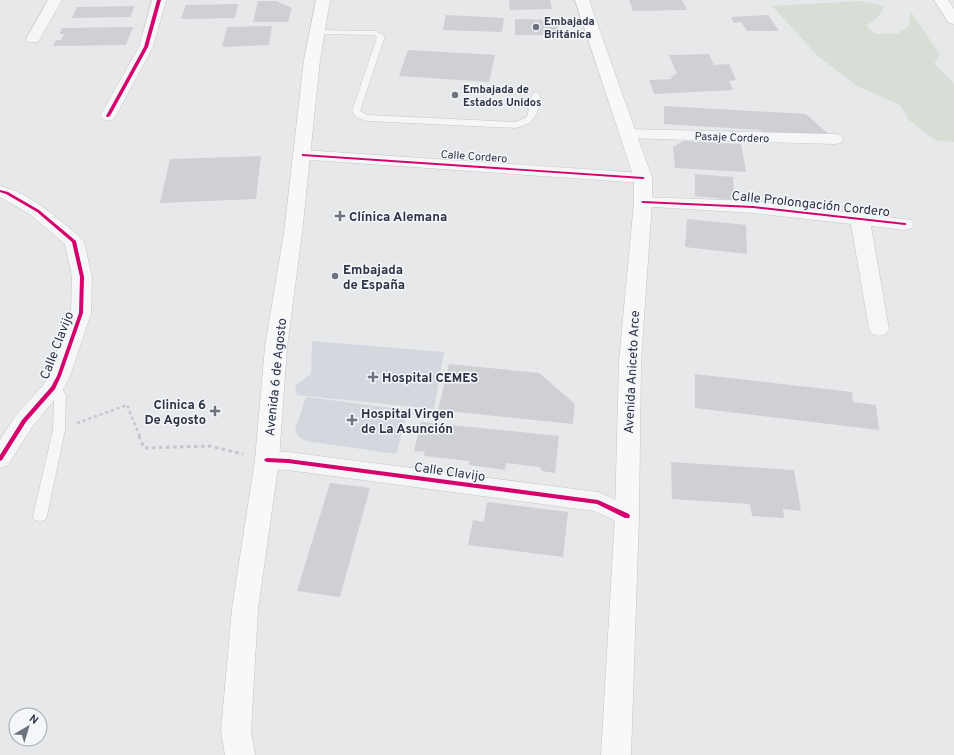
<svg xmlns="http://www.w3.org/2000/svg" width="954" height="755" viewBox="0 0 954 755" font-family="Overpass,sans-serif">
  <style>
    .built { fill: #d4d7dd }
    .green { fill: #d6ded6 }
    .building { fill: #ced0d3 }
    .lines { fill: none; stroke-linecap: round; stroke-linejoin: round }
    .service-casing { stroke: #c4c6c8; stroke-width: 1 }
    .minor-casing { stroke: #c4c6c8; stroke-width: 1 }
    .secondary-casing { stroke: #c4c6c8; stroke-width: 1 }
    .primary-casing { stroke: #c2c5c8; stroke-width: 1 }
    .path-far1 { stroke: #c5c6ca; stroke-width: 2.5; stroke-dasharray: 3 3; stroke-linecap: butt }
    .path { stroke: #c5c6ca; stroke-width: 3; stroke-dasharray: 3.5 3.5; stroke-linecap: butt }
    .service { fill: #f5f6f7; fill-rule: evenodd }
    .minor { fill: #f5f6f7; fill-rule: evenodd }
    .secondary { fill: #f8f8f8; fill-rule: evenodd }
    .primary { fill: #f8f8f8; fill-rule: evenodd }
    .cycleway-casing { stroke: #f4f6f9; stroke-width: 3 }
    .cycleway { fill: #d6006c; fill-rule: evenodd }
    .poi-dot { fill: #6c737f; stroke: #f4f6f9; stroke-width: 1.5 }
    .labels { text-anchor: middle; stroke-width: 3; stroke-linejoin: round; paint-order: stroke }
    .far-poi-label { font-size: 11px; font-weight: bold; fill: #2b3445; stroke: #f4f6f9; text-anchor: start }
    .far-street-label { font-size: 11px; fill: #2b3445; stroke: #f4f6f9 }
    .street-label { font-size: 13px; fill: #2b3445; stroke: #f4f6f9 }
    .poi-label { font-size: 13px; font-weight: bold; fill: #2b3445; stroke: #f4f6f9; text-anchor: start }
  </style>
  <rect width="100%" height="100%" fill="#e6e8ea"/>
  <!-- built -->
  <path class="built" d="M 312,341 L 444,352 L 434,409 L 297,395 L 295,386 L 311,374 Z
    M 306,397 L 408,410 L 396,454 L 306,441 L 298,436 L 295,430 Z"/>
  <!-- green -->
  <path class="green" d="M 859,1 L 878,4 L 884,7 L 877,18 L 866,26 L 876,34 L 899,33 L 909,26 L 911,12 L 940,55 L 934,64 L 954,83 L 954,142 L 935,140 L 909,120 L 900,105 L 857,86 L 818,56 L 772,6 Z"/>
  <!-- building -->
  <path class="building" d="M 509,0 L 550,0 L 552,9 L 510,10 Z
    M 629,0 L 682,0 L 687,10 L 633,11 Z
    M 258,1 L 276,1 L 292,8 L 288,22 L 253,22 Z
    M 238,4 L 235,18 L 181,19 L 186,5 Z
    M 135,6 L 130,17 L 72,18 L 77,7 Z
    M 446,15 L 504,18 L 502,32 L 443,30 Z
    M 768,15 L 779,31 L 747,31 L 741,22 L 734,23 L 731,17 Z
    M 515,19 L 558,20 L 558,35 L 515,35 Z
    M 272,26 L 269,45 L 222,47 L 227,27 Z
    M 133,27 L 126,45 L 53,46 L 56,40 L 61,40 L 64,34 L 59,34 L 62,28 Z
    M 408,50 L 495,55 L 489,82 L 399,76 Z
    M 709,54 L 714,65 L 729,64 L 736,80 L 729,81 L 733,90 L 654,94 L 649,80 L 673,79 L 670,77 L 677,74 L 669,55 Z
    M 664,106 L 806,114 L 833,138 L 761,134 L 761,130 L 664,124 Z
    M 683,141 L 741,144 L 746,172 L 675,168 L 673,147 Z
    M 261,156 L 256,199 L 160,203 L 170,159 Z
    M 695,174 L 733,177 L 734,200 L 695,196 Z
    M 687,219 L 746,225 L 747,254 L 685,247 Z
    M 449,364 L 539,373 L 575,404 L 573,424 L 438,410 Z
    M 695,374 L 852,392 L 853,402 L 876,405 L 879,430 L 695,408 Z
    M 421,422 L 559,436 L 555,473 L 542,471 L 540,467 L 506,463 L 505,470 L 469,465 L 469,461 L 424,456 L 425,452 L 414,451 Z
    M 671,462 L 794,470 L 801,511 L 783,509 L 784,518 L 752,516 L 750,504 L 672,499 Z
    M 330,483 L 370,488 L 340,597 L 297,591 Z
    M 487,502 L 568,512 L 563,557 L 468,545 L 473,520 L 484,522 Z"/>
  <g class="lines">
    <!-- service casing -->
    <g class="service-casing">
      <path id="service" d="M 314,30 L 375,31 L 385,36 L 360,111 L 368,115 L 516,122 L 527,117 L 532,95 L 536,92 L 540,95 C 537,115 537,122 516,128 L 367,121 L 356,117 L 352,111 L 377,37 L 374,35 L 317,34 L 314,34 Z
        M 53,384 L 61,387 L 66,395 L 65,430 L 47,516 L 45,520 L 40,521 L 35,520 L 33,516 L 53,430 L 54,395 L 47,388 L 49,385 Z"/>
    </g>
    <!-- minor casing -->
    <g class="minor-casing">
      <path id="minor" d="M 48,0 L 62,0 L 38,42 L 28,42 L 26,39 Z
        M 152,0 L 166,0 L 153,47 L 114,119 L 108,121 L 102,119 L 100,116 L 139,47 Z
        M 629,129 L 835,134 L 841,135 L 843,139 L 841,143 L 835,144 L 623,138 L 621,134 L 623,130 Z
        M 303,150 L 643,173 L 649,174 L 652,178 L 649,182 L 643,183 L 297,159 L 294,155 L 297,151 Z
        M 0,186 C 32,194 56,217 81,238 L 84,242 L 92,277 L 91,313 L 70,376 L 64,388 L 32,427 L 8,465 L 0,468 L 0,440 L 16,415 L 44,384 L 48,376 L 71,313 L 72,277 L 65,244 L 31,215 L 0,197 Z
        M 643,197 L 753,201 L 912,220 L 914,224 L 912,228 L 905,230 L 871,226 L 889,329 L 886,334 L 879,336 L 872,334 L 869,329 L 851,224 L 753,213 L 637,206 L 634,202 L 637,198 Z
        M 267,451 L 288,452 L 598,492 L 636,509 L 639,516 L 636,523 L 627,526 L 594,511 L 288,470 L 267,469 L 259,466 L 255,460 L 259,454 Z"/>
    </g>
    <!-- secondary casing -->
    <g class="secondary-casing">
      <path id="secondary" d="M 934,0 L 948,0 L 954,9 L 954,24 L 949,23 Z"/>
    </g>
    <!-- primary casing -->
    <g class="primary-casing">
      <path id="primary" d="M 316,0 L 330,0 L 320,60 L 302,233 L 287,347 L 279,460 L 258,609 L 251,731 L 255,755 L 225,755 L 221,731 L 232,609 L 255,460 L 265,347 L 284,233 L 304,60 Z
        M 575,0 L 589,0 L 652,178 L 652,202 L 641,361 L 639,516 L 631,755 L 601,755 L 615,516 L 619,361 L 634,202 L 634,178 Z"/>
    </g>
    <!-- path-far1 -->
    <path class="path-far1" d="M 77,423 L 127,405 L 140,437"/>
    <!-- path -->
    <path class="path" d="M 139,436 L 144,448 L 210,446 L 243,454"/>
    <!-- service -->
    <use href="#service" class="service"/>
    <!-- minor -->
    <use href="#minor" class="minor"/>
    <!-- secondary -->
    <use href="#secondary" class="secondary"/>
    <!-- primary -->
    <use href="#primary" class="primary"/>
    <!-- cycleway casing -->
    <g class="cycleway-casing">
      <path id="cycleway" d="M 157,0 L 161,0 L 148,47 L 110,116 L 108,117 L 107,117 L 106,116 L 144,47 Z
        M 302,154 L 643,177 L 645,178 L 643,179 L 303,156 L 302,156 Z
        M 0,190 L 8,192 L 39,210 L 76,241 L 84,277 L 83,313 L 61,376 L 55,389 L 26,422 L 2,460 L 0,461 L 0,455 L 22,420 L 51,387 L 57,376 L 79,313 L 80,277 L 72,242 L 37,212 L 6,194 L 0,192 Z
        M 642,201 L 753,206 L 905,223 L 907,224 L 905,225 L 753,208 L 643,203 L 641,202 Z
        M 267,458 L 288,459 L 598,500 L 629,514 L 630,516 L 629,518 L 625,518 L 597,504 L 288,463 L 267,462 L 265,461 L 264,460 L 265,459 Z"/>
    </g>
    <!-- cycleway -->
    <use href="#cycleway" class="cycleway"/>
  </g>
  <!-- markers -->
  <g class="poi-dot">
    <circle cx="536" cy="27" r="4"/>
    <circle cx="455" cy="95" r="4"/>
    <path d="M338 210h4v4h4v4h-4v4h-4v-4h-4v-4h4z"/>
    <circle cx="335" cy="276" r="4"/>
    <path d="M371 371h4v4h4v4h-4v4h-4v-4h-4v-4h4z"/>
    <path d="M213 405h4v4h4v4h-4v4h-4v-4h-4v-4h4z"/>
    <path d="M350 414h4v4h4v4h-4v4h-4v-4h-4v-4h4z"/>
  </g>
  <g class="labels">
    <!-- far-poi labels -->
    <g class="far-poi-label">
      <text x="544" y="25">Embajada<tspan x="544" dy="13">Británica</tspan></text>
      <text x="463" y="93">Embajada de<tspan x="463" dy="13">Estados Unidos</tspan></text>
    </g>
    <!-- far-street labels -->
    <g class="far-street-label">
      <text transform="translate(732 137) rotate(2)" y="4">Pasaje Cordero</text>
      <text transform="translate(474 156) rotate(4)" y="4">Calle Cordero</text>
    </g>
    <!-- street labels -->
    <g class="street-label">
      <text transform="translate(811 203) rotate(6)" y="5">Calle Prolongación Cordero</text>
      <text transform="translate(56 345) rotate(-69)" y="5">Calle Clavijo</text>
      <text transform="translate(631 372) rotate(-87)" y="5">Avenida Aniceto Arce</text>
      <text transform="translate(275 377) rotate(-84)" y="5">Avenida 6 de Agosto</text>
      <text transform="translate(450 471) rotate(8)" y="5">Calle Clavijo</text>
    </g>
    <!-- poi labels -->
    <g class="poi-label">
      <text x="349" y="221">Clínica Alemana</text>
      <text x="343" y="274">Embajada<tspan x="343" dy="15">de España</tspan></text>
      <text x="382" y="382">Hospital CEMES</text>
      <text x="206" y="409" text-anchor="end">Clinica 6<tspan x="206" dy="15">De Agosto</tspan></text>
      <text x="361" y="418">Hospital Virgen<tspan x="361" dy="15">de La Asunción</tspan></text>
    </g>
  </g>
  <!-- north arrow -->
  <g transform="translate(28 727) rotate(38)"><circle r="19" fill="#f4f6f9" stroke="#a4a8b1"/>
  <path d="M0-3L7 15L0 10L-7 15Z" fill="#6c737f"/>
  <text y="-6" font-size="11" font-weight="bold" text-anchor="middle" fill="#2b3445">N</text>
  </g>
</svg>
